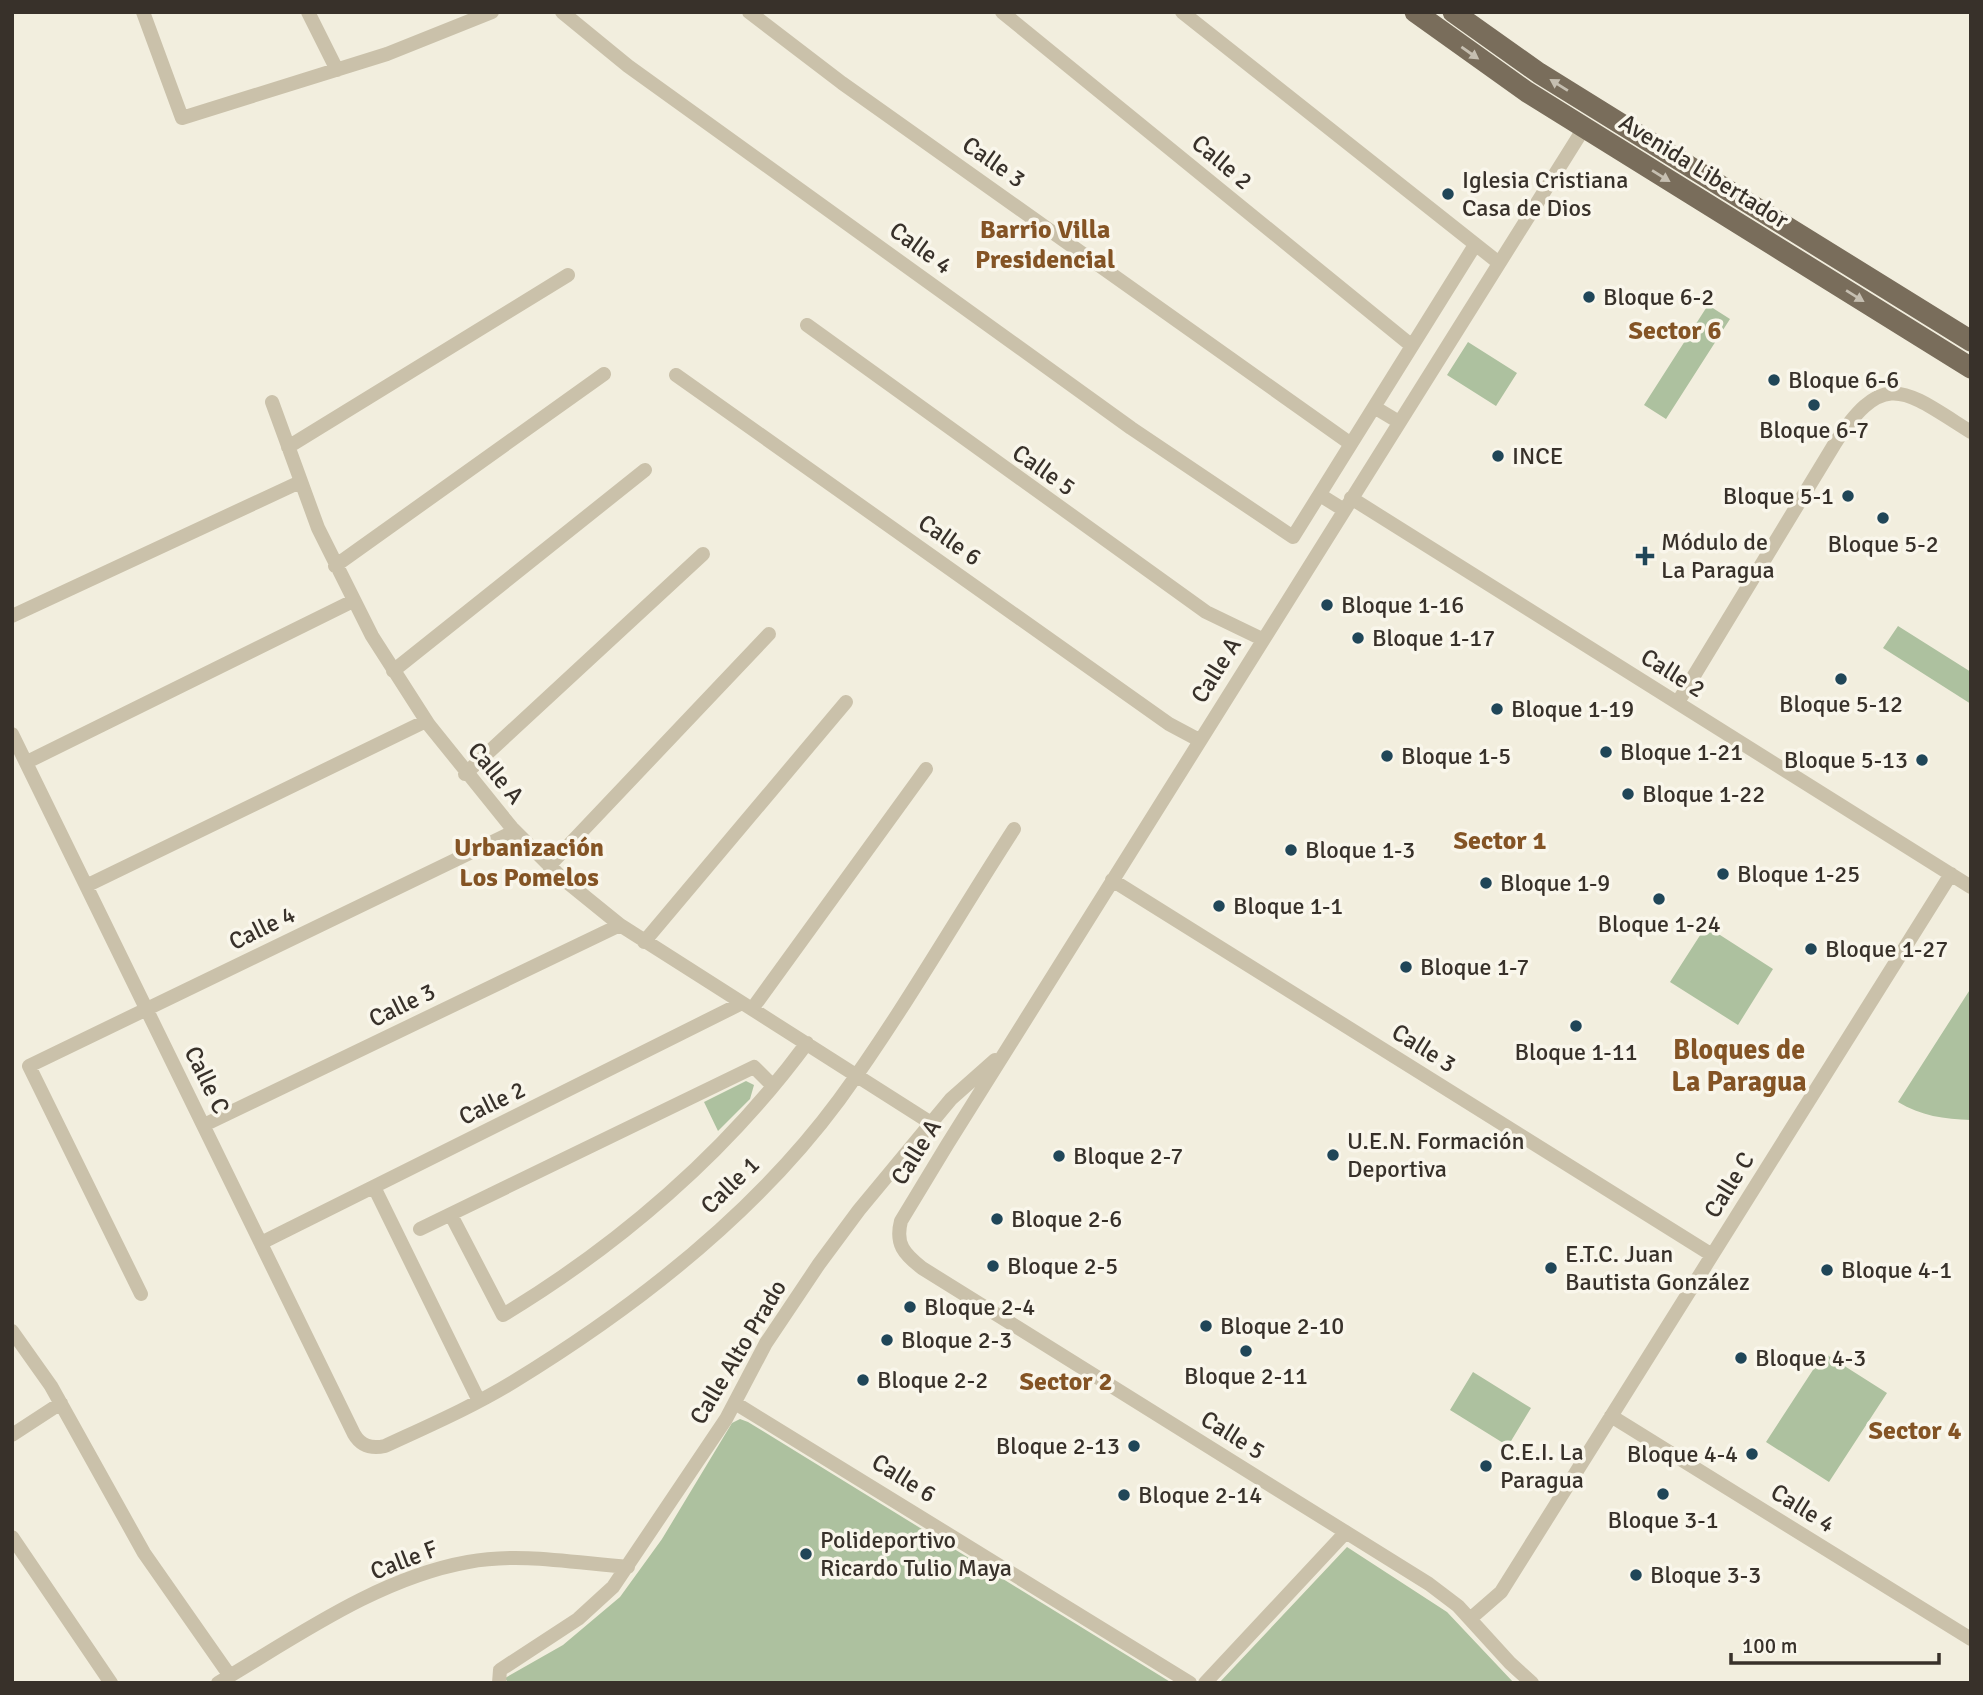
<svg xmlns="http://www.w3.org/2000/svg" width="1983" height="1695" viewBox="0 0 1983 1695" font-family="Signika,sans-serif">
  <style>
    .green { fill: #adc19f }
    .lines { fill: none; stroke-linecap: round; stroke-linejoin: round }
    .street { stroke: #cac1aa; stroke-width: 14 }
    .primary { stroke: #796d5b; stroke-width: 21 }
    .oneway { fill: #c6bfb1 }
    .poi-dot { fill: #204658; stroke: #f9f6eb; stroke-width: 2.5 }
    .labels { text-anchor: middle; stroke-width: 7; stroke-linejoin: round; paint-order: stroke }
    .street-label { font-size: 24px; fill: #38312a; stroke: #f9f6eb }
    .poi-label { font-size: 24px; fill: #38312a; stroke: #f9f6eb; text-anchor: start }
    .neighbourhood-label { font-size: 26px; font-weight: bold; fill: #845425; stroke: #f9f6eb }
    .quarter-label { font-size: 28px; font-weight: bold; fill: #845425; stroke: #f9f6eb }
  </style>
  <rect width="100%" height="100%" fill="#f2eede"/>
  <!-- green -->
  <path class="green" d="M 1708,305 L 1730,319 L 1666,419 L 1644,405 Z
    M 1468,342 L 1517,373 L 1496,406 L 1447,375 Z
    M 1898,626 L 1971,672 L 1971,704 L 1883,648 Z
    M 1706,926 L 1773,969 L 1738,1025 L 1670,982 Z
    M 1971,988 L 1971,1120 C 1944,1119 1921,1116 1898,1102 Z
    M 746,1081 L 754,1085 L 750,1099 L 718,1131 L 704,1102 Z
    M 1824,1353 L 1887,1393 L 1829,1482 L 1766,1442 Z
    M 1473,1372 L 1531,1408 L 1508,1446 L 1450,1410 Z
    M 740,1419 L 748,1422 L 1172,1683 L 508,1683 L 505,1678 L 563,1645 L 620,1597 L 662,1539 L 732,1423 Z
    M 1347,1547 L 1447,1612 L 1514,1683 L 1219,1683 Z"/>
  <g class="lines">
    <!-- street -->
    <path class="street" d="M 143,12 L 182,118 L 387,54 L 492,12
      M 308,12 L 337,70
      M 562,12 L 628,66 L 1131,428 L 1293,537 L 1475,245
      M 749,12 L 842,83 L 1351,444
      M 1002,12 L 1412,346
      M 1182,12 L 1499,263
      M 807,325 L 1206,612 L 1262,639
      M 676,375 L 1169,724 L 1199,740
      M 272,402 L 318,528 L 372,636 L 429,725 L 512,828 L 562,878 L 620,925 L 931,1123
      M 1374,407 L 1399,422
      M 288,447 L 568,275
      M 1320,495 L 1344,510
      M 1351,498 L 1971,887
      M 335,566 L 604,374
      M 12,616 L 300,482
      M 393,671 L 645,470
      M 1678,702 L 1834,445 C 1884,367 1904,390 1971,432
      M 12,734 L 354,1434 C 361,1446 371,1449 385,1446 C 428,1426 472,1407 513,1382 C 634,1308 754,1215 839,1100 C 901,1015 957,917 1014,829
      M 27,762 L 353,601
      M 465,774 L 703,554
      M 549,866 L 769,634
      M 1112,880 L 1712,1255
      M 88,885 L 426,721
      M 644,942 L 846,702
      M 752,1009 L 926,769
      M 204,1125 L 620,925
      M 374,1187 L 479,1401
      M 451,1215 L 503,1315 C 619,1245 726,1153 807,1043
      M 420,1229 L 754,1067 L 773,1086
      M 261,1243 L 742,1003
      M 141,1294 L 29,1066 L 515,831
      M 12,1331 L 51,1386 L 144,1553 L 230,1676
      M 735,1403 L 1190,1683
      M 1611,1416 L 1971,1639
      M 12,1435 L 61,1403
      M 12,1537 L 111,1683
      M 1470,1619 L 1501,1592 L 1951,874
      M 218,1683 C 296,1637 378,1578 468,1562 C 519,1552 576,1563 628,1567
      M 499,1683 L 500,1670 L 578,1619 L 613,1587 L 726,1419 L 766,1343 L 819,1264 L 859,1210 L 951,1099 L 995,1060
      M 1205,1683 L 1346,1532
      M 1532,1683 L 1510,1663 L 1458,1606 L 1429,1584 L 922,1268 C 904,1254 895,1244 901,1221 L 947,1145 L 1584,128"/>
    <!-- primary -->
    <path class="primary" d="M 1415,12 L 1527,92 L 1971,368
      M 1453,12 L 1539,73 L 1971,341"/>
  </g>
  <!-- one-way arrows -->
  <defs><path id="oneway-solid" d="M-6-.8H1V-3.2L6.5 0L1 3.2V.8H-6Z" transform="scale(1.75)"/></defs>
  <g class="oneway">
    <use href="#oneway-solid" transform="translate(1470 53) rotate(35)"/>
    <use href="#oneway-solid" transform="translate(1559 85) rotate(-148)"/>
    <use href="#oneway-solid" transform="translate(1661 176) rotate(32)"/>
    <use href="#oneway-solid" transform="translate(1855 296) rotate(32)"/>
  </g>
  <!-- markers -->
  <g class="poi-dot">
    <circle cx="1448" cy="194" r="7"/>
    <circle cx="1589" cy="297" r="7"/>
    <circle cx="1774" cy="380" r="7"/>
    <circle cx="1814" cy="405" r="7"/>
    <circle cx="1498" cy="456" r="7"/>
    <circle cx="1848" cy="496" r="7"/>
    <circle cx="1883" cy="518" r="7"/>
    <path d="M1641.5 545.5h7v7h7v7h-7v7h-7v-7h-7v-7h7z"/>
    <circle cx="1327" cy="605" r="7"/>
    <circle cx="1358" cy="638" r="7"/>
    <circle cx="1841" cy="679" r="7"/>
    <circle cx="1497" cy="709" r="7"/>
    <circle cx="1606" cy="752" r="7"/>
    <circle cx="1387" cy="756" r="7"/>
    <circle cx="1922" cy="760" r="7"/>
    <circle cx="1628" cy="794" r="7"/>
    <circle cx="1291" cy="850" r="7"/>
    <circle cx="1723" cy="874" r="7"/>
    <circle cx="1486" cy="883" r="7"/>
    <circle cx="1659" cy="899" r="7"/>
    <circle cx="1219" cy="906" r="7"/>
    <circle cx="1811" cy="949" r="7"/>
    <circle cx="1406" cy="967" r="7"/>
    <circle cx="1576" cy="1026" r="7"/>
    <circle cx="1333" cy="1155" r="7"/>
    <circle cx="1059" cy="1156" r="7"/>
    <circle cx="997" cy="1219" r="7"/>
    <circle cx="993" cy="1266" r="7"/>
    <circle cx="1551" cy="1268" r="7"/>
    <circle cx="1827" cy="1270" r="7"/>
    <circle cx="910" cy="1307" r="7"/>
    <circle cx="1206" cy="1326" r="7"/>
    <circle cx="887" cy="1340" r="7"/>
    <circle cx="1246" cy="1351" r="7"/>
    <circle cx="1741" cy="1358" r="7"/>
    <circle cx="863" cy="1380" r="7"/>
    <circle cx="1134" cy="1446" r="7"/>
    <circle cx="1752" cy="1454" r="7"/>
    <circle cx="1486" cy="1466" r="7"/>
    <circle cx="1663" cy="1494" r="7"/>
    <circle cx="1124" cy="1495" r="7"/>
    <circle cx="806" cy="1554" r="7"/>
    <circle cx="1636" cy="1575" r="7"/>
  </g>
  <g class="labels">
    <!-- street labels -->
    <g class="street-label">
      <text transform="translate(994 162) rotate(35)" y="8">Calle 3</text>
      <text transform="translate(1222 162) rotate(40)" y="8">Calle 2</text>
      <text transform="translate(1704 171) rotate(32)" y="8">Avenida Libertador</text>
      <text transform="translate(921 248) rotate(36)" y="8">Calle 4</text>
      <text transform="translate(1044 470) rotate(35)" y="8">Calle 5</text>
      <text transform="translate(950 540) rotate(35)" y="8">Calle 6</text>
      <text transform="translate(1216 670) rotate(-58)" y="8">Calle A</text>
      <text transform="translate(1673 673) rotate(32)" y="8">Calle 2</text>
      <text transform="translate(496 773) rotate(50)" y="8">Calle A</text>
      <text transform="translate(262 928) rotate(-26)" y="8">Calle 4</text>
      <text transform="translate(402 1005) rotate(-26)" y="8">Calle 3</text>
      <text transform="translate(1424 1048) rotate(32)" y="8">Calle 3</text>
      <text transform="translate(207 1080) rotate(64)" y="8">Calle C</text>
      <text transform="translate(492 1103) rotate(-26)" y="8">Calle 2</text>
      <text transform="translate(916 1152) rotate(-58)" y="8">Calle A</text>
      <text transform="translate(730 1185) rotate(-44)" y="8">Calle 1</text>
      <text transform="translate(1729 1185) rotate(-58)" y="8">Calle C</text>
      <text transform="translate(738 1352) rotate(-59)" y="8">Calle Alto Prado</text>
      <text transform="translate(1233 1435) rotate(32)" y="8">Calle 5</text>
      <text transform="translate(904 1478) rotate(32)" y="8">Calle 6</text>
      <text transform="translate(1803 1508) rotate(32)" y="8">Calle 4</text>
      <text transform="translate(404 1560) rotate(-21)" y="8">Calle F</text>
    </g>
    <!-- poi labels -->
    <g class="poi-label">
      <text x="1462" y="188">Iglesia Cristiana<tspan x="1462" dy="28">Casa de Dios</tspan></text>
      <text x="1603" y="305">Bloque 6-2</text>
      <text x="1788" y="388">Bloque 6-6</text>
      <text x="1814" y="438" text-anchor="middle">Bloque 6-7</text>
      <text x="1512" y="464">INCE</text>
      <text x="1834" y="504" text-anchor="end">Bloque 5-1</text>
      <text x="1661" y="550">Módulo de<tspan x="1661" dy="28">La Paragua</tspan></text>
      <text x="1883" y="552" text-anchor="middle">Bloque 5-2</text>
      <text x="1341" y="613">Bloque 1-16</text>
      <text x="1372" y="646">Bloque 1-17</text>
      <text x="1841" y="712" text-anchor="middle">Bloque 5-12</text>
      <text x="1511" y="717">Bloque 1-19</text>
      <text x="1620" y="760">Bloque 1-21</text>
      <text x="1401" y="764">Bloque 1-5</text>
      <text x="1908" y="768" text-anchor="end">Bloque 5-13</text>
      <text x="1642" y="802">Bloque 1-22</text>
      <text x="1305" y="858">Bloque 1-3</text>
      <text x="1737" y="882">Bloque 1-25</text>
      <text x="1500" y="891">Bloque 1-9</text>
      <text x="1233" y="914">Bloque 1-1</text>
      <text x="1659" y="932" text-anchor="middle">Bloque 1-24</text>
      <text x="1825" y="957">Bloque 1-27</text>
      <text x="1420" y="975">Bloque 1-7</text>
      <text x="1576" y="1060" text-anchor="middle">Bloque 1-11</text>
      <text x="1347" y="1149">U.E.N. Formación<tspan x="1347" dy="28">Deportiva</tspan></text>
      <text x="1073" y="1164">Bloque 2-7</text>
      <text x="1011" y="1227">Bloque 2-6</text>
      <text x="1565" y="1262">E.T.C. Juan<tspan x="1565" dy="28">Bautista González</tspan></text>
      <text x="1007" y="1274">Bloque 2-5</text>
      <text x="1841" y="1278">Bloque 4-1</text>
      <text x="924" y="1315">Bloque 2-4</text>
      <text x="1220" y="1334">Bloque 2-10</text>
      <text x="901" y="1348">Bloque 2-3</text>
      <text x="1755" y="1366">Bloque 4-3</text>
      <text x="1246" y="1384" text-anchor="middle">Bloque 2-11</text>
      <text x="877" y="1388">Bloque 2-2</text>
      <text x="1120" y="1454" text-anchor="end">Bloque 2-13</text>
      <text x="1500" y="1460">C.E.I. La<tspan x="1500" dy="28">Paragua</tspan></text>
      <text x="1738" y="1462" text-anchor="end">Bloque 4-4</text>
      <text x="1138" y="1503">Bloque 2-14</text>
      <text x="1663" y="1528" text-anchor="middle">Bloque 3-1</text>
      <text x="820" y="1548">Polideportivo<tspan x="820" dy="28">Ricardo Tulio Maya</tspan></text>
      <text x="1650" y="1583">Bloque 3-3</text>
    </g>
    <!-- neighbourhood labels -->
    <g class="neighbourhood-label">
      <text x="1045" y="238">Barrio Villa<tspan x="1045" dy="30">Presidencial</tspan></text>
      <text x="1675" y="339">Sector 6</text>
      <text x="1500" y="849">Sector 1</text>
      <text x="529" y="856">Urbanización<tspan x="529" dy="30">Los Pomelos</tspan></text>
      <text x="1066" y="1390">Sector 2</text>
      <text x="1915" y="1439">Sector 4</text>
    </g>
    <!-- quarter labels -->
    <g class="quarter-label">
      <text x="1739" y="1059">Bloques de<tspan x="1739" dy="32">La Paragua</tspan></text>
    </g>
  </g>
  <!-- border -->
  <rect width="1983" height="1695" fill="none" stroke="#38312a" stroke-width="28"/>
  <!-- scale -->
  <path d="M1731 1653v10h208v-10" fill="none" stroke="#38312a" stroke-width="3.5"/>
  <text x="1742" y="1653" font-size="21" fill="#38312a" stroke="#f9f6eb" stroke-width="5" paint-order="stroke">100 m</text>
</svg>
